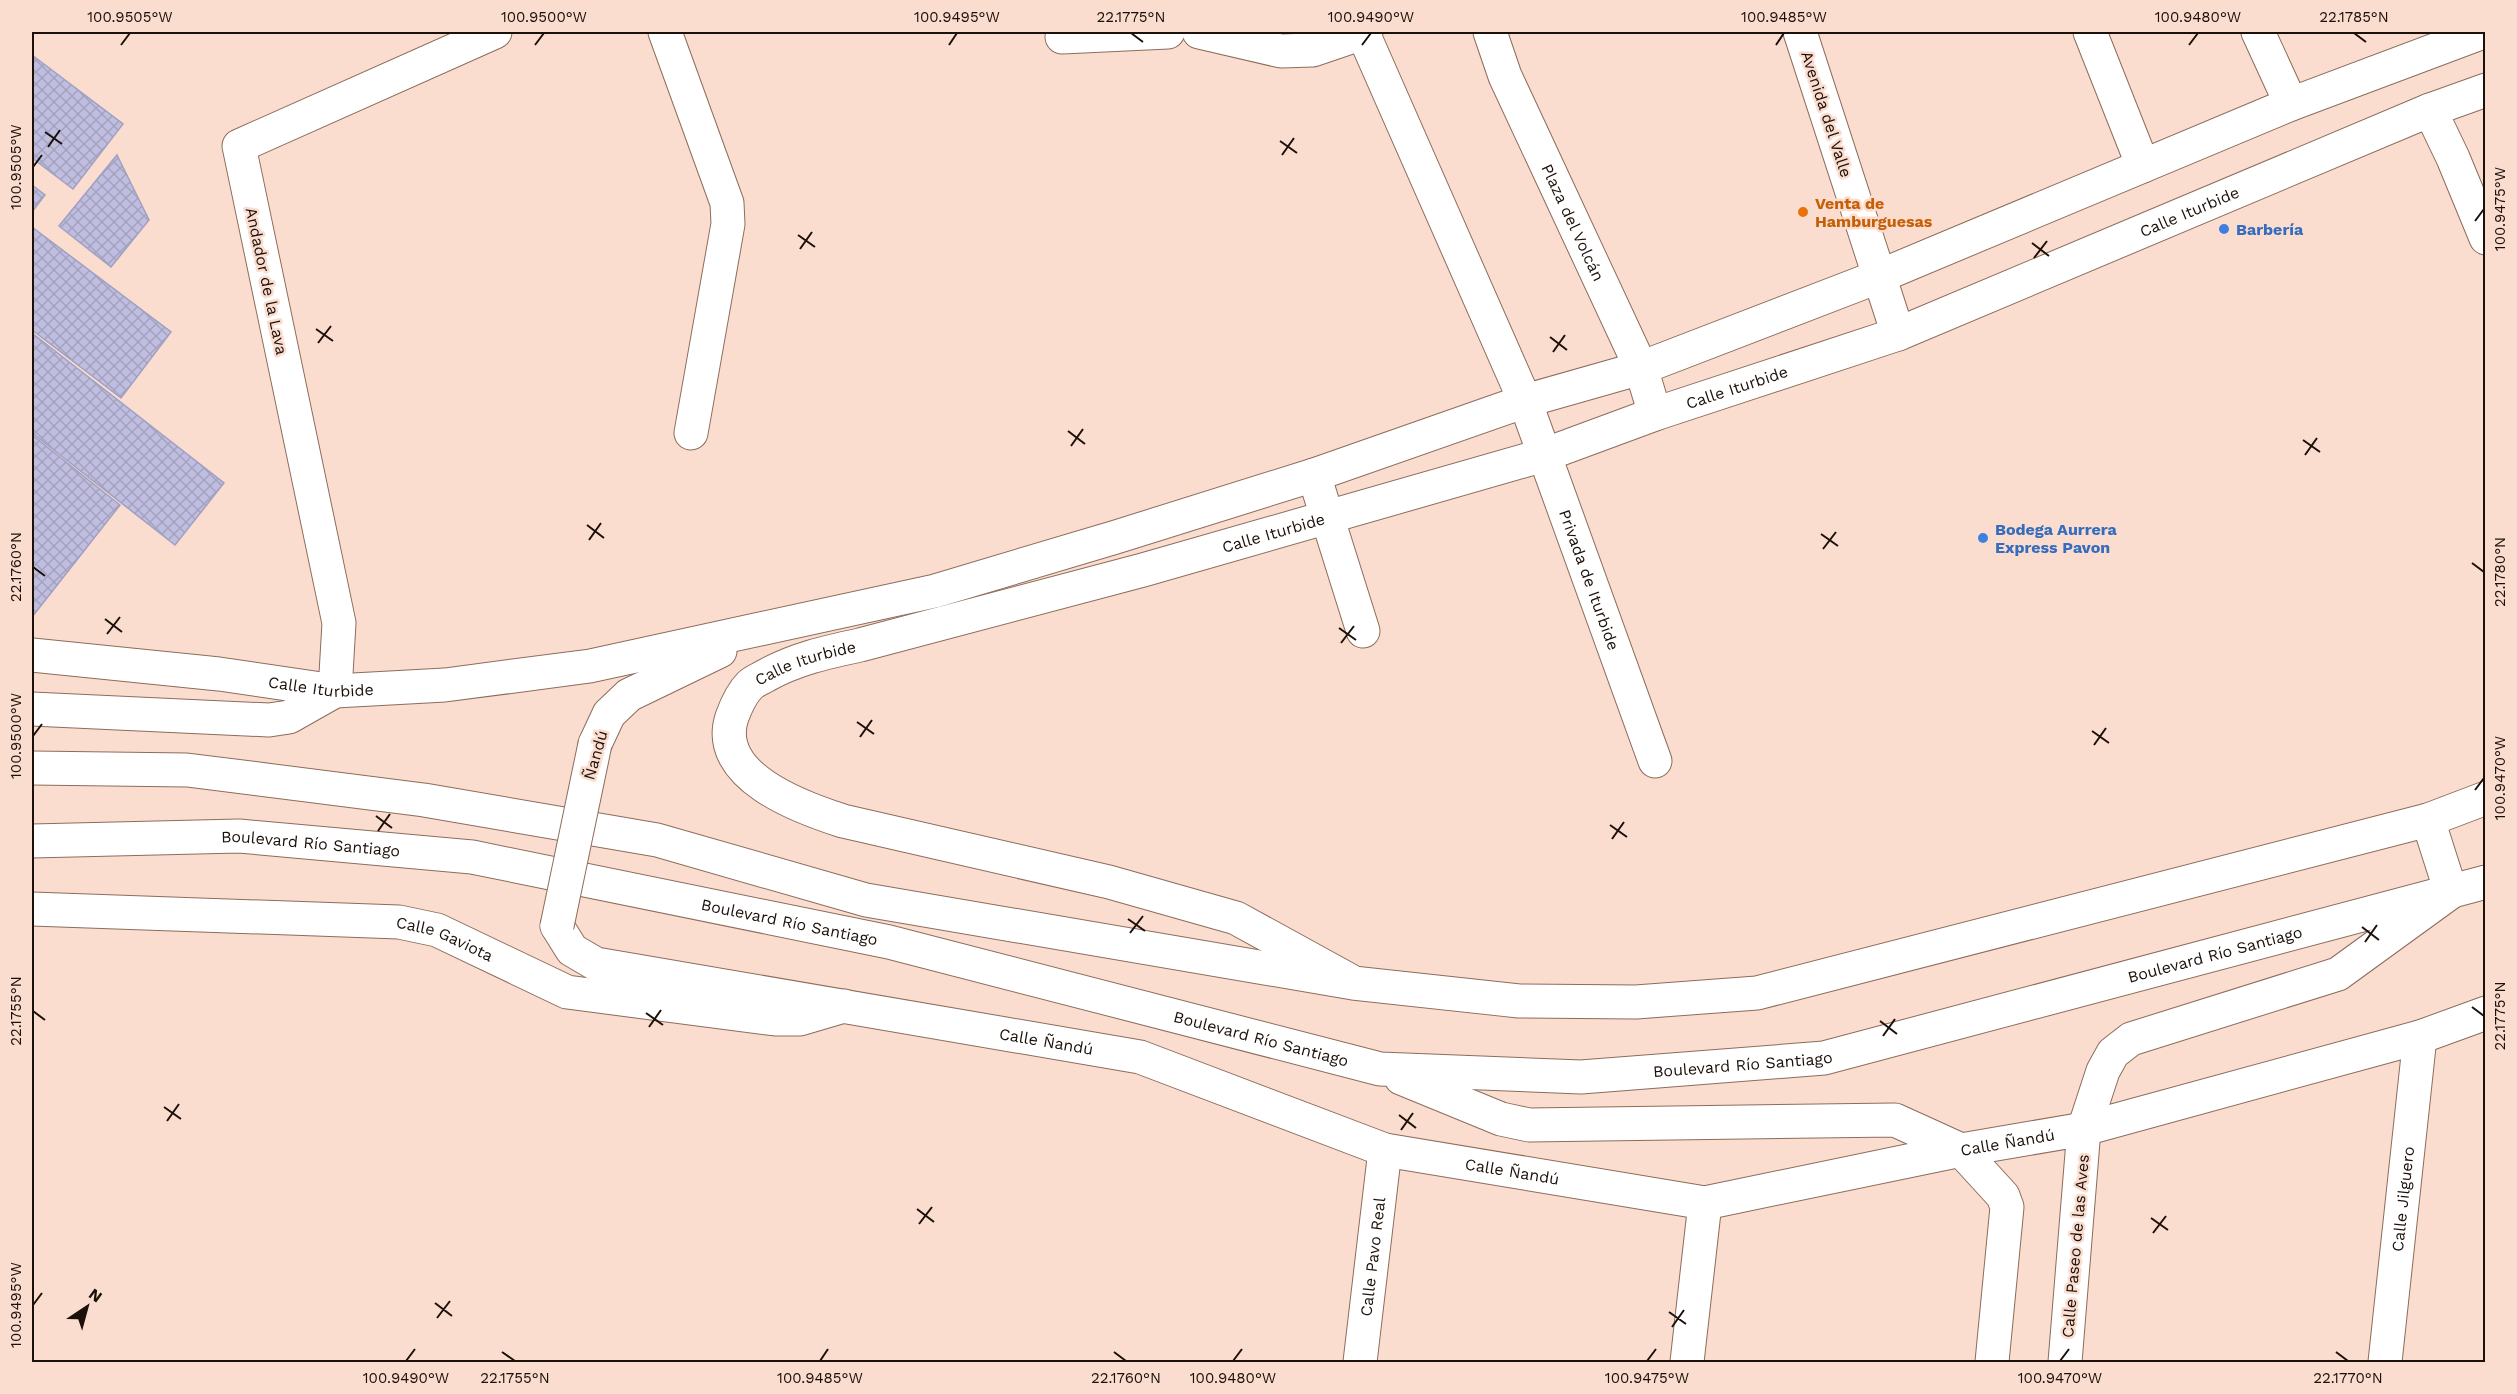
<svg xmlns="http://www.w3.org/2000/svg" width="2517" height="1394" viewBox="0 0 2517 1394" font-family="'Work Sans',sans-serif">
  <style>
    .building { fill: url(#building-cross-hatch); stroke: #a1a0c2; stroke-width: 1.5 }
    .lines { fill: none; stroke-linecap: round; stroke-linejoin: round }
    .minor-casing { stroke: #8c6c5c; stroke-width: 35 }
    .tertiary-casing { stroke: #8c6c5c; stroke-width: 35 }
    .primary-casing { stroke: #8c6c5c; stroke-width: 35 }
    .minor { stroke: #fff; stroke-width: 33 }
    .tertiary { stroke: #fff; stroke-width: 33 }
    .primary { stroke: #fff; stroke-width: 33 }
    .tertiary-bridge-casing { stroke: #8c6c5c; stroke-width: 35; stroke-linecap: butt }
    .tertiary-bridge { stroke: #fff; stroke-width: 33 }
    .ticks { fill: none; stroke: #1c100a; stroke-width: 2 }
    .food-dot { fill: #e8710a; stroke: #fbddcf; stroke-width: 2 }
    .shop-dot { fill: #3f7fe0; stroke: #fbddcf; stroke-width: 2 }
    .labels { text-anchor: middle; stroke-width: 5; stroke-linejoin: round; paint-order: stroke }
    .street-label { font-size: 16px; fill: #1c100a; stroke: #fbddcf }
    .food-label { font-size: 16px; font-weight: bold; fill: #c56008; stroke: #fbddcf; text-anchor: start }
    .shop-label { font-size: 16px; font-weight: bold; fill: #366cbe; stroke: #fbddcf; text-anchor: start }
    .neatline { fill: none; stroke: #1c100a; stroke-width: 2 }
    .ticks-label { font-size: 15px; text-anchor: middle; fill: #1c100a }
  </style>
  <defs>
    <pattern id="building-cross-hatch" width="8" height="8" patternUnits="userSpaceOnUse" patternTransform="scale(1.5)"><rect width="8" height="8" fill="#bfbee0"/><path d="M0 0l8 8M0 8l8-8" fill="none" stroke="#a4a2bf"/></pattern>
  </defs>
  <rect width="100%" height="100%" fill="#fbddcf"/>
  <!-- building -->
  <path class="building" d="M 32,55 L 123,124 L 73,189 L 32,158 Z
    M 117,155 L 149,220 L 111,267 L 59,226 Z
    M 32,185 L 45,195 L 32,212 Z
    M 32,227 L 171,332 L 121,398 L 32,330 Z
    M 32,333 L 224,483 L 175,545 L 32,433 Z
    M 32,435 L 120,505 L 32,617 Z"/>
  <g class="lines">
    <!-- minor casing -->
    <g class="minor-casing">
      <g id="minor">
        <path d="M 665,32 L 727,203 L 728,224 L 691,433"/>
        <path d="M 1199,32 L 1281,51 L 1313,50 L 1366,32"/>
        <path id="s1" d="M 1490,32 L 1505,76 L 1641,368 L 1655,414"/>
        <path d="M 2090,32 L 2143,166"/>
        <path d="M 2258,32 L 2291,104"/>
        <path id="s2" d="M 1363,33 L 1525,401 L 1655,761"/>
        <path d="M 1062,37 L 1168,32"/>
        <path d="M 2430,110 L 2453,158 L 2486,238"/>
        <path d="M 1880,276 L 2291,104 L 2483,32"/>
        <path id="s3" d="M 1898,334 L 2430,110 L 2486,90"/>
        <path d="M 1314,475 L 1363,631"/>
        <path d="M 335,691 L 339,623 L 239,146 L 495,32"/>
        <path id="s4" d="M 32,909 L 399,922 L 437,930 L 567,992 L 775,1019 L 800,1019 L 844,1006"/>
        <path d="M 2084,1129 L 2420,1037 L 2486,1013"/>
        <path id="s5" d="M 1360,1362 L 1385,1150"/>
        <path d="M 1687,1362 L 1705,1203"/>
        <path id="s6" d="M 2385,1362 L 2420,1037"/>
      </g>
    </g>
    <!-- tertiary casing -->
    <g class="tertiary-casing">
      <g id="tertiary">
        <path id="s7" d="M 32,655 L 219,674 L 335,691 L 445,685 L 590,666 L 935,591 L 1116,537 L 1314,475 L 1525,401 L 1641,368 L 1880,276"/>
        <path d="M 595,744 L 609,714 L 629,695 L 720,651"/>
        <path id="s8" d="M 557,926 L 572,950 L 596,964 L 1140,1057 L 1385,1150 L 1705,1203 L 1961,1150 L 2084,1129 L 2065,1362"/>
        <path id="s9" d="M 1349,980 L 1236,918 L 1109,882 L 843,821 C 802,808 712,776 732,717 C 736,706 741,694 750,685 C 754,681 760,679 765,676 C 795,659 827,652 860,645 L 1143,570 L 1544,455 L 1655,414 L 1898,334 L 1800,32"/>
        <path d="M 1961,1150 L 2003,1196 L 2007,1207 L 1992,1362"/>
      </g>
    </g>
    <!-- primary casing -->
    <g class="primary-casing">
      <g id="primary">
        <path d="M 32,709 L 269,720 L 289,717 L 335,691"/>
        <path d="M 32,768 L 187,770 L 424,800 L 657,840 L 866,900 L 1353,983 L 1519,1001 L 1636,1002 L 1757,993 L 2428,820 L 2486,798"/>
        <path id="s10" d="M 32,841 L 239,836 L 472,857 L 889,942 L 1380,1069 L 1581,1077 L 1824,1058 L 2486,882"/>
        <path d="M 1401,1078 L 1501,1119 L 1529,1125 L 1895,1120 L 1961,1150"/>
        <path d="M 2084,1129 L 2103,1071 L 2113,1053 L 2131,1039 L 2338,974 L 2451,892 L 2428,820"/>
      </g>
    </g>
    <!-- minor -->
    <use href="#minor" class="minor"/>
    <!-- tertiary -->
    <use href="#tertiary" class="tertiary"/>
    <!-- primary -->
    <use href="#primary" class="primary"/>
    <!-- tertiary-bridge casing -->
    <g class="tertiary-bridge-casing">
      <path id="tertiary-bridge" d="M 557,926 L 595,744"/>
    </g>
    <!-- tertiary-bridge -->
    <use href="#tertiary-bridge" class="tertiary-bridge"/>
  </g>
  <!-- ticks -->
  <path class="ticks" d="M 1131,33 L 1143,42M 2354,33 L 2366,42M 121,45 L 130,33M 535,45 L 544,33M 949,45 L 957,33M 1362,45 L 1371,33M 1776,45 L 1784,33M 2189,45 L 2198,33M 45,132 L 62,144M 1280,141 L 1297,153M 48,147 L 60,130M 1282,155 L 1294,138M 33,167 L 42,155M 2475,221 L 2484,209M 798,235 L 815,247M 2032,243 L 2049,256M 800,249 L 812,232M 2034,258 L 2047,241M 316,329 L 333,341M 1550,337 L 1567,350M 318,343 L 331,326M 1553,352 L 1565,335M 1068,431 L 1085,444M 2303,440 L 2320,452M 1071,446 L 1083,429M 2305,455 L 2317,438M 587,525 L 604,538M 1821,534 L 1838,546M 589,540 L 601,523M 1823,549 L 1836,532M 2472,563 L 2484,572M 33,567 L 45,576M 105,619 L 122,632M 1339,628 L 1356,640M 107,634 L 120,617M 1341,643 L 1354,626M 857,722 L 874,734M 2092,731 L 2109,743M 33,736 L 42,724M 860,737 L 872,720M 2094,745 L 2106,728M 2475,790 L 2484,778M 376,816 L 392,828M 1610,825 L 1627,837M 378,831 L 390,814M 1612,839 L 1624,822M 1128,919 L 1145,931M 2362,927 L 2379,940M 1130,933 L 1143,916M 2365,942 L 2377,925M 2472,1007 L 2484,1016M 33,1011 L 45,1020M 646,1013 L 663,1025M 1880,1021 L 1897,1034M 649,1027 L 661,1010M 1883,1036 L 1895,1019M 164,1107 L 181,1119M 1399,1115 L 1416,1128M 167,1121 L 179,1104M 1401,1130 L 1413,1113M 917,1209 L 934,1222M 2151,1218 L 2168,1230M 919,1224 L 932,1207M 2153,1233 L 2166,1216M 435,1303 L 452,1316M 33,1305 L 42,1293M 1669,1312 L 1686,1324M 437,1318 L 450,1301M 1672,1327 L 1684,1310M 502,1352 L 515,1361M 1114,1352 L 1126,1361M 2336,1352 L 2348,1361M 406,1361 L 415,1349M 820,1361 L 828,1349M 1233,1361 L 1242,1349M 1647,1361 L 1656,1349M 2060,1361 L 2069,1349"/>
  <!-- markers -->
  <circle class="food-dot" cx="1803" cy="212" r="6"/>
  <g class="shop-dot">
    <circle cx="2224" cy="229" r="6"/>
    <circle cx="1983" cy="538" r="6"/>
  </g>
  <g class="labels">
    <!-- street labels -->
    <g class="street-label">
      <text transform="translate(1827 114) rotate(72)" y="6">Avenida del Valle</text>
      <text dy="6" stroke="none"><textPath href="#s3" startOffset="316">Calle Iturbide</textPath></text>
      <text dy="6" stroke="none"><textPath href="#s1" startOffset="208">Plaza del Volcán</textPath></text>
      <text transform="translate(267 281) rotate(78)" y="6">Andador de la Lava</text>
      <text dy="6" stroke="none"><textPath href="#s9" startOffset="1772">Calle Iturbide</textPath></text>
      <text dy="6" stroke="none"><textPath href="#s9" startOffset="1286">Calle Iturbide</textPath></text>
      <text dy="6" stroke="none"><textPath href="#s2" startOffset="592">Privada de Iturbide</textPath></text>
      <text dy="6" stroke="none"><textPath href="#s9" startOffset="800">Calle Iturbide</textPath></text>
      <text dy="6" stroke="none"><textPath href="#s7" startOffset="291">Calle Iturbide</textPath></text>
      <text transform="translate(595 755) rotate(-74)" y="6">Ñandú</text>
      <text dy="6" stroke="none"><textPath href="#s10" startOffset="279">Boulevard Río Santiago</textPath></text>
      <text dy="6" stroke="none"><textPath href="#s10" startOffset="765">Boulevard Río Santiago</textPath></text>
      <text dy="6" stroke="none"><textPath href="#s4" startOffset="416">Calle Gaviota</textPath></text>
      <text dy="6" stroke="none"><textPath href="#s10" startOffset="2223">Boulevard Río Santiago</textPath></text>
      <text dy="6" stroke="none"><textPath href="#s10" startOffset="1251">Boulevard Río Santiago</textPath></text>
      <text dy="6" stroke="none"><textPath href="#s8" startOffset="513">Calle Ñandú</textPath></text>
      <text dy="6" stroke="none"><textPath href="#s10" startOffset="1737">Boulevard Río Santiago</textPath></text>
      <text dy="6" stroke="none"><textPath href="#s8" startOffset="1503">Calle Ñandú</textPath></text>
      <text dy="6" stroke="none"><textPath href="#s8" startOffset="999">Calle Ñandú</textPath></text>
      <text dy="6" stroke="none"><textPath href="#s6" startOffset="164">Calle Jilguero</textPath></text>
      <text transform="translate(2075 1246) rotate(-85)" y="6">Calle Paseo de las Aves</text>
      <text dy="6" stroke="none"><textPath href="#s5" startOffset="106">Calle Pavo Real</textPath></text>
    </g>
    <!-- food labels -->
    <g class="food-label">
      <text x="1815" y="209">Venta de<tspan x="1815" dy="18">Hamburguesas</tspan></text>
    </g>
    <!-- shop labels -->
    <g class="shop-label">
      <text x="2236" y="235">Barbería</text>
      <text x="1995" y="535">Bodega Aurrera<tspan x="1995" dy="18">Express Pavon</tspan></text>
    </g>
  </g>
  <!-- border -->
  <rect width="2517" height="1394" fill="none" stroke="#fbddcf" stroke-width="66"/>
  <!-- north arrow -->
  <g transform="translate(87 1307) rotate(36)" stroke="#fbddcf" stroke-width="4.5" paint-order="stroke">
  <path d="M0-4.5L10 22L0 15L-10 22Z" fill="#1c100a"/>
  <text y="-9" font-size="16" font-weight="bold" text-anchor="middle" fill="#1c100a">N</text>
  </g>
  <rect x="33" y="33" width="2451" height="1328" class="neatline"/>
  <g class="ticks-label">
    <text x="130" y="22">100.9505°W</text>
    <text x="544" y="22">100.9500°W</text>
    <text x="957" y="22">100.9495°W</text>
    <text x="1131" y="22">22.1775°N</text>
    <text x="1371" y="22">100.9490°W</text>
    <text x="1784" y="22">100.9485°W</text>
    <text x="2198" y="22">100.9480°W</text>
    <text x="2354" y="22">22.1785°N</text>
    <text transform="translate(16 167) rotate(-90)" y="5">100.9505°W</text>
    <text transform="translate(2500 209) rotate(-90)" y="5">100.9475°W</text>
    <text transform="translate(16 567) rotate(-90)" y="5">22.1760°N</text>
    <text transform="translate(2500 572) rotate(-90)" y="5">22.1780°N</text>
    <text transform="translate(16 736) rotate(-90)" y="5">100.9500°W</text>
    <text transform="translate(2500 778) rotate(-90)" y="5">100.9470°W</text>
    <text transform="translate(16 1011) rotate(-90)" y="5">22.1755°N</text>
    <text transform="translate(2500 1016) rotate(-90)" y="5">22.1775°N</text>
    <text transform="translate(16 1305) rotate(-90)" y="5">100.9495°W</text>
    <text x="406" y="1383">100.9490°W</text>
    <text x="515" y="1383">22.1755°N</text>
    <text x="820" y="1383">100.9485°W</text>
    <text x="1126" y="1383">22.1760°N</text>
    <text x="1233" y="1383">100.9480°W</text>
    <text x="1647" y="1383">100.9475°W</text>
    <text x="2060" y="1383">100.9470°W</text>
    <text x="2348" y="1383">22.1770°N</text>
  </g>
</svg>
